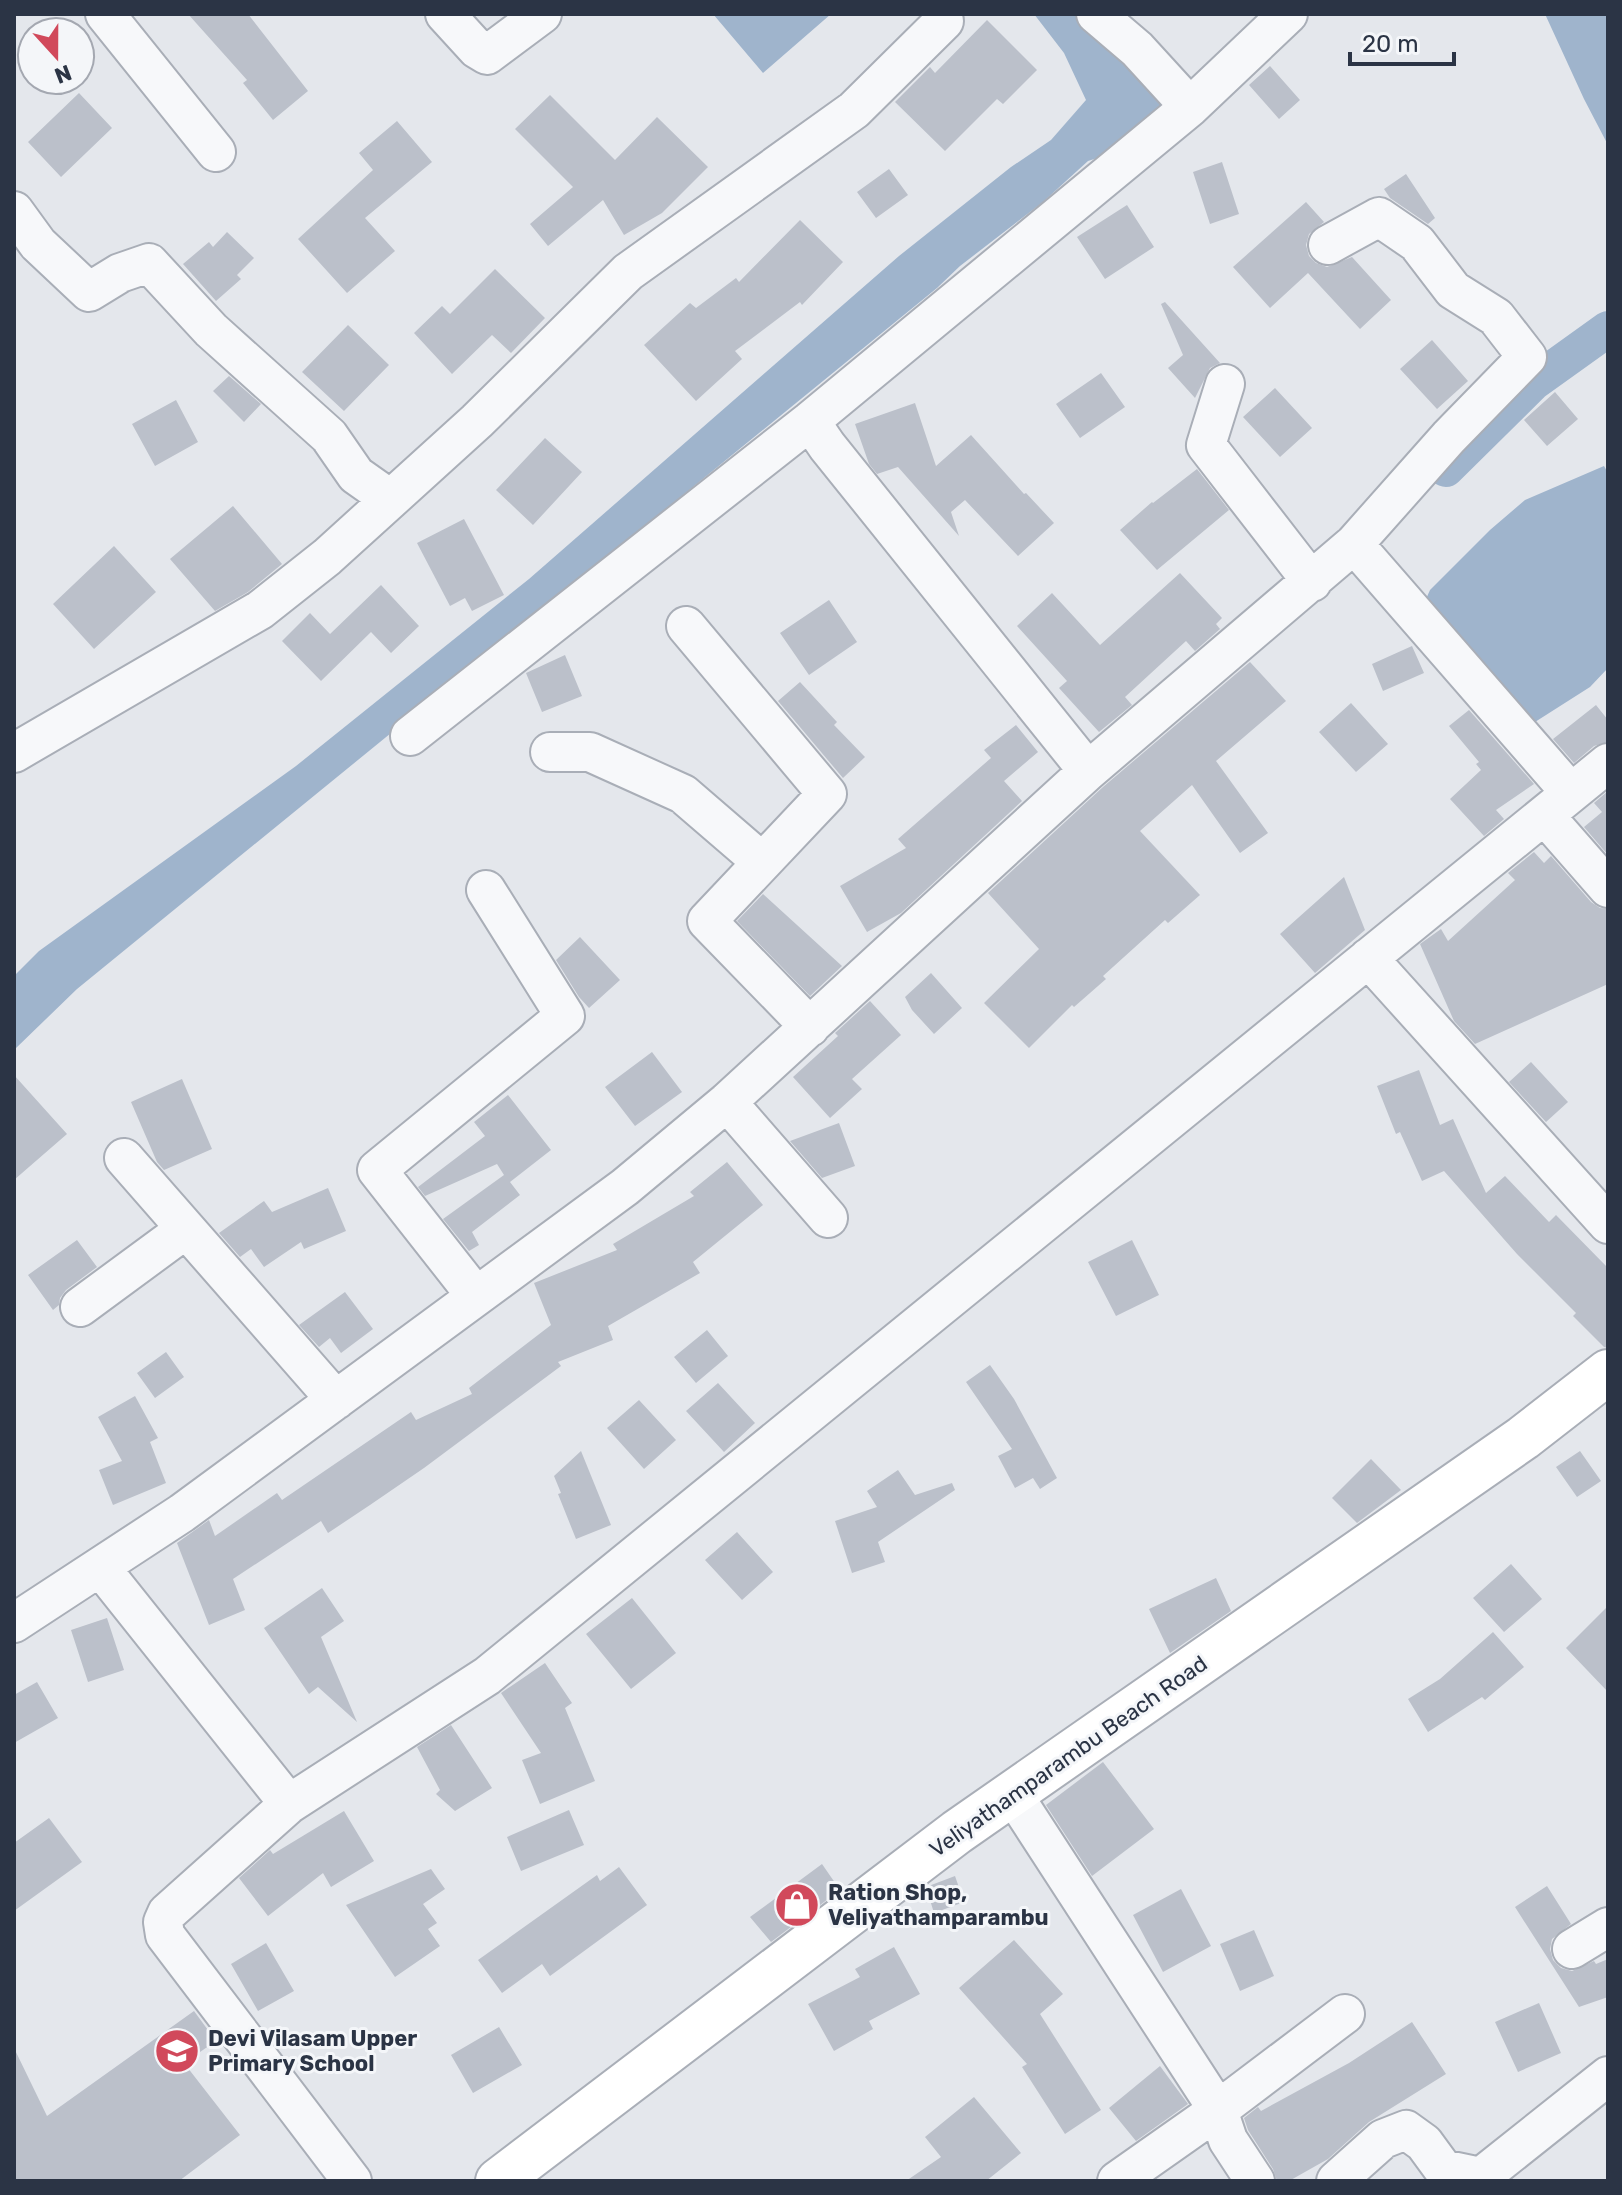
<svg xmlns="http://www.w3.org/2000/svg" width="1622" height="2195" viewBox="0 0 1622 2195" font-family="Rubik,sans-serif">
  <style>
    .water { fill: #9fb4cc }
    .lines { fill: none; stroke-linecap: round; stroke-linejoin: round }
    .canal { stroke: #9fb4cc; stroke-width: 36 }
    .building { fill: #bbc0ca }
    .minor-casing { stroke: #a9aeb7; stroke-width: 42 }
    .secondary-casing { stroke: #a9aeb7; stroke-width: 48 }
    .minor { stroke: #f7f8fa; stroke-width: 38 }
    .secondary { stroke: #fff; stroke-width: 44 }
    .labels { text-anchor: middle; stroke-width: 6; stroke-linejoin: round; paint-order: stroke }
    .street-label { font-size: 22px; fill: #2b3445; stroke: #f4f6f9 }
    .poi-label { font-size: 22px; font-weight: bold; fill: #2b3445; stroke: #f4f6f9; text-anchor: start }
  </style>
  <rect width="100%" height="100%" fill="#e4e7ec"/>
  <!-- water -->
  <path class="water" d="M 713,14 L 831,14 L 763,73 Z
    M 1034,14 L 1098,14 L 1173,108 L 1144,143 L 1088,161 L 1043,202 L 960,266 L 937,288 L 77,989 L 14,1050 L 14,976 L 39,951 L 296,766 L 529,579 L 899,256 L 1011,167 L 1051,140 L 1086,100 L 1064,53 Z
    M 1545,14 L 1608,14 L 1608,145 L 1584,99 Z
    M 1604,466 L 1608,473 L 1608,668 L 1590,687 L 1535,722 L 1418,617 L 1430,590 L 1490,530 L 1525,500 Z"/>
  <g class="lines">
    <!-- canal -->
    <path class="canal" d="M 1446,469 L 1534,382 L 1608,329"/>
  </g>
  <!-- building -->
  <path class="building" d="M 188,14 L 248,14 L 308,91 L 273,120 L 243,83 L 247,80 Z
    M 987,20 L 1037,70 L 1003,104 L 997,99 L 945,151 L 895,102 L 930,67 L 935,73 Z
    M 1270,66 L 1300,100 L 1279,119 L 1249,85 Z
    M 79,93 L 112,128 L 61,177 L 28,142 Z
    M 550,95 L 615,160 L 657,117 L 708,167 L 662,213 L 624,235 L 603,200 L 548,246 L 530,224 L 573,187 L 515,129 Z
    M 397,121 L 432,162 L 365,218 L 395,251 L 347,293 L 298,239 L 373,170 L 359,153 Z
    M 1222,162 L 1239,214 L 1210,224 L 1193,172 Z
    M 889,169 L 908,195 L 876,218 L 857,192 Z
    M 1406,174 L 1435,218 L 1428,224 L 1390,198 L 1384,189 Z
    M 1306,202 L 1324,222 L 1309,234 L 1306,245 L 1309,256 L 1316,263 L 1327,267 L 1352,257 L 1391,300 L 1360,329 L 1308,273 L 1270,308 L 1233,267 Z
    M 1127,205 L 1154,247 L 1105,279 L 1077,237 Z
    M 800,220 L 843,262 L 802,305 L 800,302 L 735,351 L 742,359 L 696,401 L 644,345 L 690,303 L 696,308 L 736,278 L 739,282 Z
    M 227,232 L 254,258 L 237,275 L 241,279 L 216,301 L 183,264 L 209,242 L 213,247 Z
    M 495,269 L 545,318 L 511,353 L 492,335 L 452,374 L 414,333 L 442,306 L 450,314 Z
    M 1165,302 L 1220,363 L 1210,368 L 1195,398 L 1168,368 L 1183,355 L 1161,304 Z
    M 348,325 L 389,365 L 344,411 L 302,372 Z
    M 1432,340 L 1468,381 L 1437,409 L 1400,369 Z
    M 1101,373 L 1125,407 L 1080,438 L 1056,404 Z
    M 229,376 L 261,404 L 244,422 L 213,391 Z
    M 1275,388 L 1312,428 L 1280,457 L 1243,417 Z
    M 1555,392 L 1578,419 L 1547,446 L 1524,420 Z
    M 176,400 L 198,442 L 155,466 L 132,424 Z
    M 915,403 L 936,466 L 971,435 L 1024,494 L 1026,493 L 1054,523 L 1018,556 L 965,500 L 951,512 L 959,536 L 898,467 L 877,474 L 869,464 L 855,424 Z
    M 545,438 L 582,472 L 533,525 L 496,490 Z
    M 1197,469 L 1229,510 L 1157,570 L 1120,530 L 1152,502 L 1153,503 Z
    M 233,506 L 282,564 L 248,592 L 215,611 L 170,559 Z
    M 464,519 L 504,595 L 472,611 L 465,598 L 450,606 L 417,543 Z
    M 114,546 L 156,592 L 94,649 L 53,604 Z
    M 1180,573 L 1222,618 L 1216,624 L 1220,629 L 1195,651 L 1186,641 L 1125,697 L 1132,705 L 1099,732 L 1059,688 L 1067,681 L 1017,626 L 1052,593 L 1100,645 Z
    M 381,585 L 419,626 L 391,653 L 371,632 L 321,681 L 282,641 L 310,613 L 330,634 Z
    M 829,600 L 857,642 L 809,675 L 780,633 Z
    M 1412,646 L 1424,673 L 1383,691 L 1372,664 Z
    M 565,655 L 582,696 L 542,712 L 526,673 Z
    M 1250,662 L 1286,701 L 1216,761 L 1268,833 L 1240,853 L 1192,785 L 1140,831 L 1200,895 L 1168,923 L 1165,920 L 1103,976 L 1106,979 L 1074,1007 L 1072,1005 L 1029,1048 L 984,1003 L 1039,949 L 988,893 L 1103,787 Z
    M 800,682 L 837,722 L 834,725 L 865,757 L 843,778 L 778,701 Z
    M 1351,703 L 1388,744 L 1356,772 L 1319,732 Z
    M 1596,705 L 1608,720 L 1608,742 L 1594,746 L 1574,763 L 1553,739 Z
    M 1469,710 L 1534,784 L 1496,810 L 1504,819 L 1484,836 L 1450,799 L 1481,770 L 1476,764 L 1479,762 L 1449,726 Z
    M 1016,725 L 1038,752 L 1004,781 L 1022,801 L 901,913 L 867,932 L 840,886 L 906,848 L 898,839 L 991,758 L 984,750 Z
    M 1608,791 L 1608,855 L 1584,827 L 1602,812 L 1594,803 Z
    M 1534,852 L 1544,863 L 1551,856 L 1591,902 L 1600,908 L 1608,909 L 1608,984 L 1475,1044 L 1454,1021 L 1420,944 L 1441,929 L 1448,941 L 1515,880 L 1508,873 Z
    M 1344,877 L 1365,930 L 1315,973 L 1280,934 Z
    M 763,894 L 842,966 L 810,996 L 737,921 Z
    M 580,937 L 620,980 L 589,1008 L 579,997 L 556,960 Z
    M 931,973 L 962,1008 L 934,1034 L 912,1010 L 905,997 Z
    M 870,1001 L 901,1035 L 852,1079 L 862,1089 L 830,1118 L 793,1077 L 838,1036 L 835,1033 Z
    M 652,1052 L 682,1092 L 635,1126 L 605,1087 Z
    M 1531,1062 L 1568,1102 L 1546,1122 L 1509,1082 Z
    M 1419,1070 L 1440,1125 L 1453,1119 L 1486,1193 L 1505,1176 L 1549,1222 L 1556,1215 L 1608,1268 L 1608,1348 L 1604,1347 L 1573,1316 L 1576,1313 L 1517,1254 L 1444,1171 L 1422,1181 L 1400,1132 L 1396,1134 L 1377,1086 Z
    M 14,1075 L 67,1134 L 14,1180 Z
    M 182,1079 L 212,1149 L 164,1170 L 157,1162 L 131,1102 Z
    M 508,1095 L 551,1150 L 510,1182 L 520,1195 L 472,1232 L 479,1245 L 469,1251 L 443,1219 L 504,1175 L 497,1164 L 425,1196 L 418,1187 L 485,1136 L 474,1122 Z
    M 839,1123 L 855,1166 L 822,1178 L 790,1141 Z
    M 727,1162 L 763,1205 L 693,1262 L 700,1273 L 608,1326 L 613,1340 L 558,1362 L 561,1366 L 424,1468 L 370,1505 L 328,1533 L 321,1521 L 233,1579 L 245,1610 L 209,1625 L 177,1543 L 209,1520 L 215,1536 L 277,1493 L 282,1500 L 411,1412 L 416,1420 L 472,1394 L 469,1388 L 551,1325 L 534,1283 L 617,1250 L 613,1244 L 694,1196 L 690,1192 Z
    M 328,1188 L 346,1231 L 304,1249 L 301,1242 L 264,1267 L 251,1249 L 240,1257 L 219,1233 L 264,1201 L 272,1212 Z
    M 77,1240 L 97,1267 L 66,1290 L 60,1298 L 59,1305 L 53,1310 L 28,1275 Z
    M 1132,1240 L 1159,1295 L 1116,1316 L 1088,1262 Z
    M 345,1292 L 373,1329 L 341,1353 L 330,1338 L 319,1347 L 299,1325 Z
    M 707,1330 L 728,1356 L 696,1383 L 674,1357 Z
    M 166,1352 L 184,1377 L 155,1398 L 137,1373 Z
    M 990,1365 L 1014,1399 L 1057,1478 L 1040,1489 L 1033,1478 L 1015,1488 L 998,1456 L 1012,1449 L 966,1382 Z
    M 718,1383 L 755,1423 L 724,1452 L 686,1411 Z
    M 135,1396 L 158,1438 L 150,1442 L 166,1483 L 113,1505 L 99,1470 L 122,1461 L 98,1417 Z
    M 639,1400 L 676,1440 L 644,1469 L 607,1428 Z
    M 581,1451 L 611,1525 L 576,1539 L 558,1494 L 561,1493 L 554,1476 Z
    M 1580,1451 L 1601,1481 L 1577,1497 L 1556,1467 Z
    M 1371,1459 L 1401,1490 L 1357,1523 L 1332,1498 Z
    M 898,1470 L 915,1495 L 952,1483 L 955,1490 L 878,1542 L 885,1562 L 852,1573 L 835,1521 L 877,1507 L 867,1491 Z
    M 737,1532 L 773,1572 L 742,1600 L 705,1560 Z
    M 1511,1564 L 1542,1599 L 1504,1632 L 1473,1598 Z
    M 1216,1578 L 1231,1611 L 1170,1653 L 1149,1609 Z
    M 322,1588 L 344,1621 L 321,1637 L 357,1722 L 318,1687 L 309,1694 L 264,1628 Z
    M 632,1598 L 676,1653 L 631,1689 L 586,1634 Z
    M 1608,1606 L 1608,1692 L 1566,1648 Z
    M 107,1618 L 124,1670 L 88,1682 L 71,1630 Z
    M 1493,1632 L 1524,1667 L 1485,1700 L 1482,1697 L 1428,1732 L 1408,1699 L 1440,1679 Z
    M 545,1663 L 572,1703 L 565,1708 L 595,1781 L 540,1804 L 522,1760 L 541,1753 L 501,1693 Z
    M 37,1682 L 58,1718 L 14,1743 L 14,1695 Z
    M 451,1725 L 492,1788 L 455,1811 L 436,1794 L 440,1790 L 417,1747 Z
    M 1103,1762 L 1154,1829 L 1092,1876 L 1046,1805 Z
    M 569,1810 L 584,1845 L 521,1871 L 507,1837 Z
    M 344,1811 L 374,1861 L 331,1887 L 323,1873 L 268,1916 L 239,1878 L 270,1850 L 273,1854 Z
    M 49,1818 L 82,1862 L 14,1911 L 14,1843 Z
    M 822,1864 L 840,1890 L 771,1942 L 750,1917 Z
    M 619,1867 L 647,1905 L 550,1976 L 542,1964 L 502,1993 L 478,1960 L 597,1875 L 600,1881 Z
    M 431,1869 L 445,1889 L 423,1904 L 437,1923 L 428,1929 L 440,1946 L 395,1977 L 346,1905 Z
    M 955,1876 L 964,1902 L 934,1913 L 926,1887 Z
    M 1547,1886 L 1571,1924 L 1552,1939 L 1550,1949 L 1553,1960 L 1561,1968 L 1572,1971 L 1594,1961 L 1596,1964 L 1608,1959 L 1608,1997 L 1579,2007 L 1515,1907 Z
    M 1181,1889 L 1211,1946 L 1163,1972 L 1133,1915 Z
    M 1254,1930 L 1274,1976 L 1240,1991 L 1220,1944 Z
    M 1014,1940 L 1063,1994 L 1040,2014 L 1101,2110 L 1065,2134 L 1022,2067 L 1027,2064 L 959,1988 Z
    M 266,1943 L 294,1991 L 258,2011 L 231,1964 Z
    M 894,1947 L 920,1994 L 869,2021 L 873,2029 L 834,2051 L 808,2004 L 860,1977 L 855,1969 Z
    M 1539,2003 L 1561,2053 L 1518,2072 L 1495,2022 Z
    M 194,2011 L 216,2041 L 184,2063 L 240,2135 L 179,2181 L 14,2181 L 14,2048 L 47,2116 Z
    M 1412,2022 L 1446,2074 L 1369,2122 L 1328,2159 L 1289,2181 L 1277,2181 L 1273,2169 L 1248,2130 L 1244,2118 L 1258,2107 L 1261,2111 L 1349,2063 Z
    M 499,2027 L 522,2065 L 473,2093 L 451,2055 Z
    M 1160,2066 L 1188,2104 L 1136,2141 L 1109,2108 Z
    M 974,2097 L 1021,2153 L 986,2181 L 906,2181 L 941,2157 L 925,2137 Z"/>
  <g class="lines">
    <!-- minor casing -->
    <g class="minor-casing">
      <path id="minor" d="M 105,14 L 216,152
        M 445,14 L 477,49 L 487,55 L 542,14
        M 1096,14 L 1137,49 L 1190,107
        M 14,211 L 38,244 L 89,292 L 120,273 L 149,263 L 211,330 L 329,436 L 356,475 L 390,499
        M 1225,384 L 1206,445 L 1312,582
        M 810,421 L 827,446 L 1088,771
        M 1354,544 L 1571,793
        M 686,626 L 827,794 L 707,921 L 810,1027
        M 410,736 L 810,421 L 1190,107 L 1288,14
        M 550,752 L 590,752 L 683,794 L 762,862
        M 14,753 L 260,610 L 327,557 L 477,421 L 628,272 L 854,110 L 944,21
        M 1545,816 L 1608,888
        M 1368,958 L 1608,1224
        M 727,1102 L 828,1218
        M 124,1158 L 336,1400
        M 476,1296 L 377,1170 L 565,1016 L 486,890
        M 80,1307 L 186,1229
        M 100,1567 L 289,1804
        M 14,1623 L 182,1513 L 625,1187 L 727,1102 L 1088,771 L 1354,544 L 1449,437 L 1527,357 L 1496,317 L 1453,290 L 1417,243 L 1379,217 L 1328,245
        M 1012,1793 L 1218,2110 L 1228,2140 L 1255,2181
        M 1572,1949 L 1608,1927
        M 1481,2177 L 1608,2076
        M 352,2181 L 165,1935 L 163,1922 L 167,1913 L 289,1804 L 487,1676 L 1608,763
        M 1117,2181 L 1218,2110 L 1345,2014
        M 1336,2181 L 1383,2139 L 1406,2130 L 1424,2143 L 1443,2169 L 1481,2177 L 1483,2181"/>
    </g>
    <!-- secondary casing -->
    <g class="secondary-casing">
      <path id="secondary" d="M 498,2181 L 957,1832 L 1523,1438 L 1608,1372"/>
    </g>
    <!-- minor -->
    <use href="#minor" class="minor"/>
    <!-- secondary -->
    <use href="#secondary" class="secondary"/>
  </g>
  <!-- icons -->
  <defs>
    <g id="shop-disc" transform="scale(2.3)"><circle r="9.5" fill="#d1495b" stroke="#f4f6f9"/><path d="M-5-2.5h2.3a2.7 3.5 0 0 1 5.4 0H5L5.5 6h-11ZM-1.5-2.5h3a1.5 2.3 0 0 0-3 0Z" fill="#fff"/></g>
    <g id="school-disc" transform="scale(2.3)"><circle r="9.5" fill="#d1495b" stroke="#f4f6f9"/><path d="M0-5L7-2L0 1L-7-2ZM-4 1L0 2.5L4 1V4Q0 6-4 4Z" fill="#fff"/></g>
  </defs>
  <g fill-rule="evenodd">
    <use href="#shop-disc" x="797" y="1905"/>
    <use href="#school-disc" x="177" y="2051"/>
  </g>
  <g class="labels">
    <!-- street labels -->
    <g class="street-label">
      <text transform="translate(1068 1756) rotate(-35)" y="8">Veliyathamparambu Beach Road</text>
    </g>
    <!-- poi labels -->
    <g class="poi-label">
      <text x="828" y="1900">Ration Shop,<tspan x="828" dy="25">Veliyathamparambu</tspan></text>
      <text x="208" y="2046">Devi Vilasam Upper<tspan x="208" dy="25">Primary School</tspan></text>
    </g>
  </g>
  <!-- border -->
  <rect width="1622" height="2195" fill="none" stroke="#2b3445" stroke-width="32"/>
  <!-- north arrow -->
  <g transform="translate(56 56) rotate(159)"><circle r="38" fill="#f4f6f9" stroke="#a4a8b1" stroke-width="2"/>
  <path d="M0-6L14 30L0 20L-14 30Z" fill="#d1495b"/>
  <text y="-12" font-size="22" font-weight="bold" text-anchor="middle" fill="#2b3445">N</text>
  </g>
  <!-- scale -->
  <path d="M1350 52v12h104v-12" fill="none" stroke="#2b3445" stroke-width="4"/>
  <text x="1362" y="52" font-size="24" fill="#2b3445" stroke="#f4f6f9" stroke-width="6" paint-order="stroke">20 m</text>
</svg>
